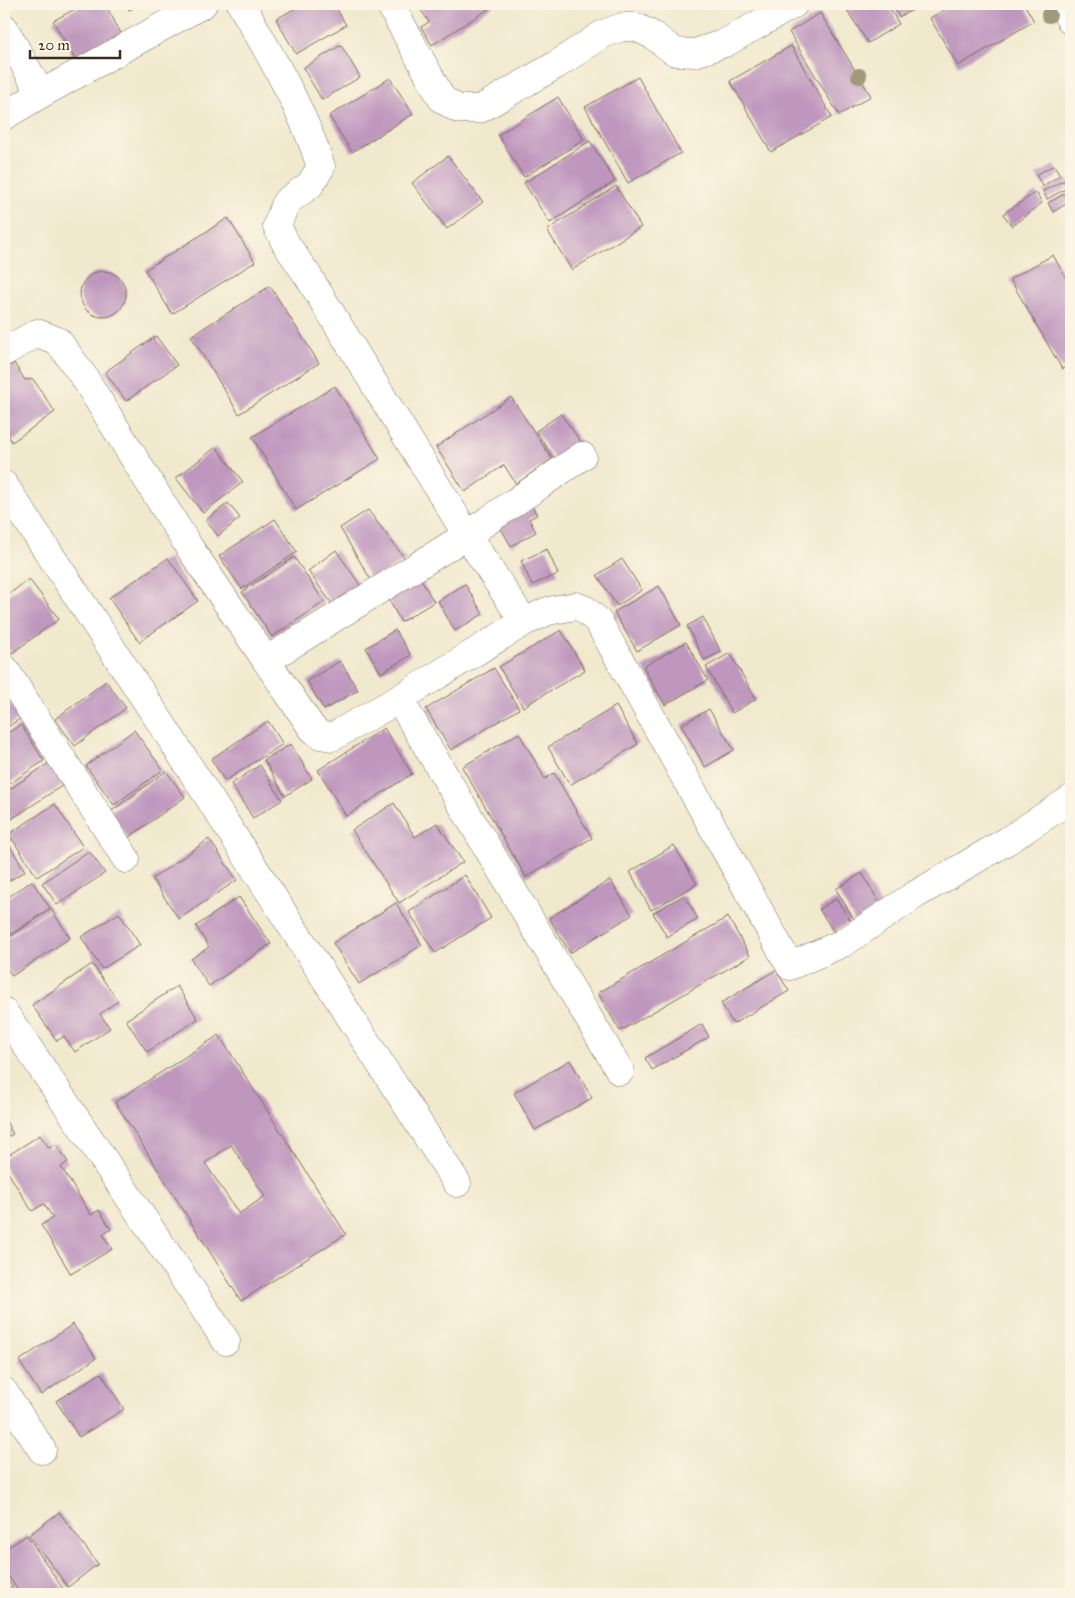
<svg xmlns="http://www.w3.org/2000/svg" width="1075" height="1598" viewBox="0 0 1075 1598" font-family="'IM FELL Great Primer',serif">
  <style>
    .building { fill: #be96be; fill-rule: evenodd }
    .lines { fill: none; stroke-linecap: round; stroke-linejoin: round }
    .minor-casing { stroke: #7b6d5c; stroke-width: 29 }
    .minor { stroke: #fff; stroke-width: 28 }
    .tree { fill: #a09a7a }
  </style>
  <rect width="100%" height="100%" fill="#fcf5e5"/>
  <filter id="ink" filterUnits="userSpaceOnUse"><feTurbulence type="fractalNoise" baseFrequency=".02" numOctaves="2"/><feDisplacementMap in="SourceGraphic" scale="10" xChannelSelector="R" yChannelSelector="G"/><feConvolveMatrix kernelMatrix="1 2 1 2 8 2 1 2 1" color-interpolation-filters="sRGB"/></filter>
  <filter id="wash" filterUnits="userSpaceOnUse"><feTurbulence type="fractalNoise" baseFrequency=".0096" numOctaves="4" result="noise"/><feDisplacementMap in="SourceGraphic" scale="20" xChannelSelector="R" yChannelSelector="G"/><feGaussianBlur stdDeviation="1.12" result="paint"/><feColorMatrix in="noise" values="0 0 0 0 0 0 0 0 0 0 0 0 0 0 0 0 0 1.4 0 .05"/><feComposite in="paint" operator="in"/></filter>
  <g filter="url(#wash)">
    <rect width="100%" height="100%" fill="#f1e9ce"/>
    <g id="blocks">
      <!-- building -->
      <path class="building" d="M 84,4 L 105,4 L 123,37 L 77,63 L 53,21 Z
        M 126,4 L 140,4 L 129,10 Z
        M 303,4 L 334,4 L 346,25 L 296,54 L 276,19 Z
        M 417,4 L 494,4 L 495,5 L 432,45 L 421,27 L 429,22 Z
        M 843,4 L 887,4 L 899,24 L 868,43 Z
        M 892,4 L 924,4 L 899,17 Z
        M 954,4 L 1024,4 L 1034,21 L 958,66 L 930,18 Z
        M 820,13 L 871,96 L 839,115 L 789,32 Z
        M 341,45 L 360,77 L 322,100 L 303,68 Z
        M 791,46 L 832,117 L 771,152 L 730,81 Z
        M 638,77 L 681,153 L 628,183 L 585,107 Z
        M 390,78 L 413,114 L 352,152 L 329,116 Z
        M 558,97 L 584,140 L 524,177 L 498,135 Z
        M 590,141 L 615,181 L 550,223 L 524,183 Z
        M 448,156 L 483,202 L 447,229 L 412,183 Z
        M 1054,165 L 1060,175 L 1043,186 L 1036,175 Z
        M 1067,179 L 1071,186 L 1047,199 L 1043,191 Z
        M 616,186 L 641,227 L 572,270 L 547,230 Z
        M 1071,190 L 1071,201 L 1053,212 L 1048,203 Z
        M 1036,192 L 1042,203 L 1012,226 L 1003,214 Z
        M 228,218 L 255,262 L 172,314 L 145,270 Z
        M 1053,255 L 1071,287 L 1071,364 L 1062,369 L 1010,279 Z
        M80 294a23 23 0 1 1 46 0a23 23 0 1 1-46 0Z
        M 270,286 L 319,363 L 239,414 L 191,336 Z
        M 4,301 L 9,311 L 4,314 Z
        M 156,336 L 177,365 L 126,401 L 105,372 Z
        M 14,363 L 25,380 L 33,379 L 55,412 L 12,442 L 4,429 L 4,370 Z
        M 335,386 L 380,459 L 296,510 L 252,437 Z
        M 511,397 L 552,459 L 516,484 L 504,465 L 465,492 L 436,447 Z
        M 561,414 L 581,442 L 555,460 L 536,431 Z
        M 216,447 L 243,482 L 203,513 L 176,478 Z
        M 528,499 L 537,515 L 529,519 L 536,532 L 511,546 L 495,518 Z
        M 228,503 L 240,518 L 218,536 L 206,520 Z
        M 368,510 L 406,560 L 371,580 L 340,528 Z
        M 275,519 L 297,552 L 242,589 L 219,556 Z
        M 547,549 L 558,574 L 532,585 L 521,561 Z
        M 336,550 L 360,585 L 333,605 L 308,571 Z
        M 294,557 L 324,602 L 272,637 L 242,592 Z
        M 168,558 L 198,601 L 139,642 L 109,598 Z
        M 622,559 L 642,590 L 617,606 L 597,575 Z
        M 418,574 L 434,602 L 401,622 L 385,593 Z
        M 29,579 L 59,619 L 12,653 L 4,643 L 4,598 Z
        M 465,584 L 483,614 L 455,631 L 438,601 Z
        M 659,586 L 681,625 L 637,651 L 614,612 Z
        M 703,617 L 721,652 L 704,660 L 687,626 Z
        M 395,630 L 411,655 L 381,673 L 366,648 Z
        M 561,630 L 585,670 L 523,707 L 499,667 Z
        M 686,642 L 708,680 L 665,705 L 643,667 Z
        M 730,653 L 756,699 L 732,713 L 706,667 Z
        M 340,661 L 358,690 L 324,710 L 307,681 Z
        M 494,668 L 519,709 L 451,750 L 426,709 Z
        M 106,681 L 126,708 L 75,746 L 55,719 Z
        M 4,693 L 20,719 L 4,729 Z
        M 616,706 L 638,744 L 570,785 L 548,747 Z
        M 709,709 L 734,750 L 705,767 L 681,725 Z
        M 268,721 L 283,744 L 225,781 L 211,759 Z
        M 21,725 L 44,761 L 4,787 L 4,735 Z
        M 384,728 L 412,774 L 346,816 L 318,770 Z
        M 134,730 L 163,770 L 114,805 L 86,766 Z
        M 519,733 L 545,779 L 554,773 L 592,838 L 526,877 L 462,767 Z
        M 291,744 L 312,779 L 285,796 L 264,760 Z
        M 52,761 L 66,783 L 4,824 L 4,793 Z
        M 260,765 L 282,800 L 253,818 L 231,784 Z
        M 166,771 L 185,797 L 128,838 L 110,812 Z
        M 394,803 L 415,837 L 437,823 L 463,862 L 399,903 L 352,830 Z
        M 55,804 L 83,847 L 37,877 L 9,834 Z
        M 4,829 L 11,841 L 4,846 Z
        M 209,839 L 237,880 L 179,919 L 152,879 Z
        M 674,845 L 697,884 L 651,910 L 630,872 Z
        M 10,846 L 25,871 L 4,884 L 4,850 Z
        M 89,851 L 105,873 L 57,905 L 42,883 Z
        M 862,873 L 882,907 L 856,923 L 836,889 Z
        M 465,875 L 491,918 L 435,953 L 409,912 Z
        M 610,880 L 632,915 L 570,953 L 549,918 Z
        M 32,881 L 50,908 L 4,939 L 4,900 Z
        M 684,895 L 698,919 L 667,937 L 653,913 Z
        M 239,897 L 271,944 L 209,986 L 191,959 L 209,947 L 196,926 Z
        M 836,899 L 851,921 L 834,932 L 819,909 Z
        M 396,903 L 422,945 L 359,984 L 333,943 Z
        M 51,909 L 70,938 L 12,976 L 4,964 L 4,941 Z
        M 119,913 L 140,945 L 102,969 L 81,937 Z
        M 728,917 L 750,956 L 620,1031 L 598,993 Z
        M 92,964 L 118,1001 L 100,1014 L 110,1028 L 75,1052 L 64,1036 L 57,1041 L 32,1005 Z
        M 776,970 L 789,991 L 733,1024 L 721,1003 Z
        M 177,986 L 198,1019 L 147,1052 L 126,1020 Z
        M 702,1024 L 709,1037 L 652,1070 L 645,1058 Z
        M 219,1035 L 346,1234 L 241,1301 L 115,1102 ZM 231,1145 L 265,1196 L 239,1214 L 205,1163 Z
        M 570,1060 L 592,1098 L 535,1130 L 514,1093 Z
        M 4,1118 L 13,1134 L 4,1139 Z
        M 40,1135 L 49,1148 L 56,1144 L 68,1162 L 61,1167 L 91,1215 L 99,1210 L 111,1229 L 103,1235 L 112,1249 L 71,1274 L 41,1225 L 53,1218 L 44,1204 L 32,1211 L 4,1166 L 4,1158 Z
        M 73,1324 L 96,1358 L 41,1395 L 19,1361 Z
        M 101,1373 L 124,1409 L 79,1437 L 56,1401 Z
        M 59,1512 L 98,1564 L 68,1587 L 29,1535 Z
        M 27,1535 L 65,1592 L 62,1594 L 20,1594 L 4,1569 L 4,1550 Z
        M 4,1575 L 17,1594 L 4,1594 Z"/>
    </g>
  </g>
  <g filter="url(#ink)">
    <use href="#blocks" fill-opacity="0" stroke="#7b6d5c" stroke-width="1"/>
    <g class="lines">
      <!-- minor casing -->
      <g class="minor-casing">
        <path id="minor" d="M 241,4 C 271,57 303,109 321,167 L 310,185 L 286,202 L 277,226 L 286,244 L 308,276 L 467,535 L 524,622
          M 390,4 L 442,99 L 458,109 L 480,109 L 556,65 L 603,34 L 622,27 L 636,27 L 654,36 L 675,52 L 695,53 L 725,43 L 794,4
          M 1061,4 L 1071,21
          M 4,28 L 41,94
          M 4,116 L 41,94 L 203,4
          M 4,352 L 37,333 L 58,341 L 84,377 L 189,547 L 312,728 L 320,735 L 332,737 L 399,699 L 524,622 L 548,611 L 576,606 L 584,609 L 598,621 L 790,966 L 843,943 L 915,895 L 1007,841 L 1071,799
          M 4,485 L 159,720 L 457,1183
          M 267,660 L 467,535 L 582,456
          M 4,668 L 126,859
          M 399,699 L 620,1071
          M 4,1012 L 226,1341
          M 4,1392 L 42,1450"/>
      </g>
      <!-- minor -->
      <use href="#minor" class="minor"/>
    </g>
    <!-- trees -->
    <g class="tree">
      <circle cx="1049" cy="15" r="8"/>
      <circle cx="859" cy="76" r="8"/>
    </g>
  </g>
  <!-- margin -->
  <rect width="1075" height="1598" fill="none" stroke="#fcf5e5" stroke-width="20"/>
  <!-- scale -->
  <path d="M30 50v8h90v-8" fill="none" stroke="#3b2a1e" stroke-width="2.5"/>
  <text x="38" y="50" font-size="15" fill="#3b2a1e" stroke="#fcf5e5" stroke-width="4" paint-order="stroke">20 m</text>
</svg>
